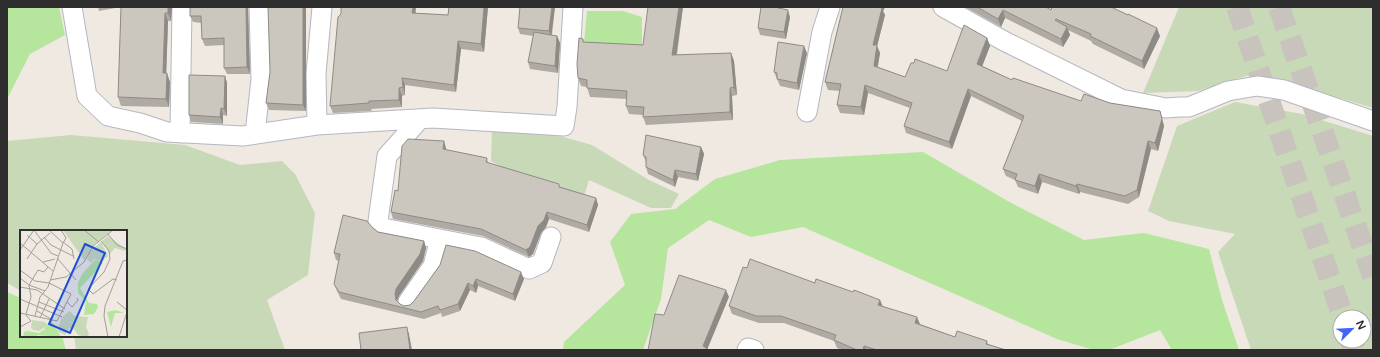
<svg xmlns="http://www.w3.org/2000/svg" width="1380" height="357" viewBox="0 0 1380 357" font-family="'Varela Round',sans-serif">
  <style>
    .green { fill: #b6e59e }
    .cemetery { fill: #c8d9b8; fill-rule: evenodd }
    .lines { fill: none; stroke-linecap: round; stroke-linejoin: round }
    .secondary-tunnel { stroke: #c8c4bd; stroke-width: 22; stroke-dasharray: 22 11; stroke-linecap: butt }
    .street-casing { stroke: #b4b7c1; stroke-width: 21 }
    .street { stroke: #fff; stroke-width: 19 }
    .wall { fill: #afaba4 }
    .shaded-wall { fill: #8e8b86 }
    .building { fill: #cbc7bf; stroke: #8e8b86 }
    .inset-road { fill: none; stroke: #a29e99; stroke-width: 1 }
    .view { fill: #1d4ed8; fill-opacity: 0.15; stroke: #1d4ed8; stroke-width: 2 }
    .inset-edge { fill: none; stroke: #2e2e2e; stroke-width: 2 }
  </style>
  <rect width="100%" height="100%" fill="#efe9e1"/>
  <!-- green -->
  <path class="green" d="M 7,7 L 59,7 L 65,35 L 30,54 L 7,99 Z
    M 587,11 L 623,11 L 642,17 L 642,49 L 584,43 Z
    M 923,152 L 1013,204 L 1084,240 L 1144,233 L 1209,249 L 1222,300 L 1239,350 L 1172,350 L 1160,330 L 1109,350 L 1094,350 L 1057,339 L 803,227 L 751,237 L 709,220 L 668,248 L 661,299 L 643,350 L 563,350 L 564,342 L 625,285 L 610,242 L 631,214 L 675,209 L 715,179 L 780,160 Z
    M 7,292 L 21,298 L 21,336 L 62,336 L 66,350 L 7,350 Z"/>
  <!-- cemetery -->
  <path class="cemetery" d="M 1179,7 L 1373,7 L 1373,108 L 1283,81 L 1253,74 L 1198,91 L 1143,93 Z
    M 1235,102 L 1302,114 L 1373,136 L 1373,350 L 1251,350 L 1218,252 L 1235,234 L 1169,221 L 1148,211 L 1177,126 ZM 1340,317 L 1364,317 L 1364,341 L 1340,341 Z
    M 492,129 L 542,131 L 592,145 L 649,180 L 679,194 L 671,208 L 651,208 L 589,180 L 584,196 L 501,174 L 500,166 L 491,161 Z
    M 71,135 L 185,145 L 240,165 L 282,161 L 295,174 L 315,213 L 308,275 L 267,300 L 285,350 L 76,350 L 74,336 L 126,336 L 126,231 L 21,231 L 21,291 L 7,283 L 7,141 Z"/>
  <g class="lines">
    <!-- secondary-tunnel -->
    <path class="secondary-tunnel" d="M 1237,7 L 1343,317
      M 1279,7 L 1373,276
      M 1351,341 L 1354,350"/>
    <!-- street casing -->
    <g class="street-casing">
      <path id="street" d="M 72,7 L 87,96 L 108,116 L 140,123 L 167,132 L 243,136 L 317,125 L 433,118 L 564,126 L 567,107 L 573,7
        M 943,7 L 1004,41 L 1121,99 L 1166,108 L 1180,107 L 1189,107 L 1228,91 L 1257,86 L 1284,90 L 1373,121
        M 807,112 L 822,32 L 830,7
        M 420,119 L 387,156 L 378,221 L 383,228 L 481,247 L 529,269 L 542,263 L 551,237
        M 317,125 L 316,74 L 322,7
        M 180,133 L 182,7
        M 255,134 L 261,79 L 259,7
        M 408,302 L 433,266 L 440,239
        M 747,350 L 748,348 L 754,350"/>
    </g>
    <!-- street -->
    <use href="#street" class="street"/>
  </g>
  <!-- wall -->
  <path class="wall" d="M 98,7 L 172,7 L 171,21 L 168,21 L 166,73 L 170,82 L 169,107 L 121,106 L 118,97 L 121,7 L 99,11 Z
    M 248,7 L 250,74 L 227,74 L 224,68 L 224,45 L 205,46 L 202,39 L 202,23 L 193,22 L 190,16 Z
    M 449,7 L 488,7 L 484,52 L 461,49 L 456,92 L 405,85 L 405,95 L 402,96 L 402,107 L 371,109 L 372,111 L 333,113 L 330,106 L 416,13 L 448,15 Z
    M 520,7 L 562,7 L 555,7 L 552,35 L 557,36 L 560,43 L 558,73 L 530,69 L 528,62 L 533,36 L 520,34 L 518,28 Z
    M 683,7 L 677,55 L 731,53 L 734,61 L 737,95 L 732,96 L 733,120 L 646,125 L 643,117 L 643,115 L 629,114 L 626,106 L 627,99 L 590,97 L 587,87 L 581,86 L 578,78 L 583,39 L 584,42 L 643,45 Z
    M 843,7 L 885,7 L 883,11 L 885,15 L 877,46 L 880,53 L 878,67 L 905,77 L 947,71 L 987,38 L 990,46 L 982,66 L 1012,80 L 1081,101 L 1110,103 L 1160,111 L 1164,126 L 1158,151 L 1151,149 L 1139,197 L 1128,204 L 1080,192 L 1079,194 L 1042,182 L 1038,194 L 1018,187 L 1015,180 L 1006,176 L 1003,169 L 1022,121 L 971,96 L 952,149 L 906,133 L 904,126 L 910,108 L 868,93 L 864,115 L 840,113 L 837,105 L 840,91 L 828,90 L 825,82 Z
    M 965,7 L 1046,7 L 1051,10 L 1160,36 L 1144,69 L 1093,44 L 1091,41 L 1068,30 L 1070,35 L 1063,47 L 1005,18 L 1001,27 Z
    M 306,9 L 306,111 L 269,110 L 266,103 L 270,72 Z
    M 790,17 L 786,39 L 760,35 L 758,28 Z
    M 807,53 L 799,90 L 780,86 L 774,72 Z
    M 225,76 L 227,83 L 227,116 L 223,115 L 223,124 L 191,122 L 189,115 Z
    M 701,147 L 704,154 L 698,181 L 678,177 L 675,187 L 648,174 L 646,167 L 646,162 L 643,155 Z
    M 446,148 L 446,150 L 487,158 L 488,163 L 561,187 L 596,198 L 598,205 L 589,232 L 549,219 L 546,227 L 541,233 L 533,254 L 529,257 L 483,236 L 393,219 L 391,212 Z
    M 372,227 L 378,232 L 424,241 L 426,248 L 423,261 L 399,296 L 397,301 L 400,304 L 404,306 L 410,305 L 414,301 L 440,265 L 524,279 L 515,301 L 478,286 L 476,293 L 470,290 L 460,311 L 442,317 L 441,313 L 424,319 L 341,299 L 337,291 L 334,284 L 339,261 L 336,260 L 334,253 Z
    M 815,283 L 853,292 L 880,300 L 882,306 L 920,324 L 955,337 L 987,341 L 988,344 L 1006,350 L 842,350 L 837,348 L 834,341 L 784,323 L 759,323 L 732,314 L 729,306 Z"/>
  <!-- shaded-wall -->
  <path class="shaded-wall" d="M 168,7 L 172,7 L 171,21 L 168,13 Z
    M 246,7 L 248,7 L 250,74 L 247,67 Z
    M 303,7 L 306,7 L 306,111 L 303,105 Z
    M 413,7 L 416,7 L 415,20 L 412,13 Z
    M 484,7 L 488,7 L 484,52 L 481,44 Z
    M 552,7 L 555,7 L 551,37 L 549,31 Z
    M 679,7 L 683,7 L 675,64 L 672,55 Z
    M 879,7 L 885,7 L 883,11 L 885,15 L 877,46 L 880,53 L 876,73 L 874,66 L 873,45 Z
    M 788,10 L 790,17 L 786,39 L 784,32 Z
    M 1003,10 L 1005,18 L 1001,27 L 998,19 Z
    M 165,13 L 168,21 L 166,82 L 163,73 Z
    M 1067,27 L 1070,35 L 1063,47 L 1061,39 Z
    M 1157,28 L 1160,36 L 1144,69 L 1142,61 Z
    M 557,36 L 560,43 L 558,73 L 555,66 Z
    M 987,38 L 990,46 L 980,72 L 977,64 Z
    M 458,41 L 461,49 L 456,92 L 454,85 Z
    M 804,46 L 807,53 L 799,90 L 797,83 Z
    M 731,53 L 734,61 L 737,95 L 734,87 Z
    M 167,73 L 170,82 L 169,107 L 166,99 Z
    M 225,76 L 227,83 L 227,116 L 224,109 Z
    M 402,78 L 405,85 L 405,95 L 403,87 Z
    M 865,85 L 868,93 L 864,115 L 861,107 Z
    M 399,88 L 402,96 L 402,107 L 399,100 Z
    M 730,88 L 732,96 L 733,120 L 730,112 Z
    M 968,89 L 971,96 L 952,149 L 949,142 Z
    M 221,108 L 223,115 L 223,124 L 220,117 Z
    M 1160,111 L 1164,126 L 1158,151 L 1155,143 Z
    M 444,141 L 446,148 L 445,156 L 443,149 Z
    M 1148,141 L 1151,149 L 1139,197 L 1137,190 Z
    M 701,147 L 704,154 L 698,181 L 696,174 Z
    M 675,170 L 678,177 L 675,187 L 673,180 Z
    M 1039,174 L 1042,182 L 1038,194 L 1035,186 Z
    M 1077,184 L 1080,192 L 1079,194 L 1076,186 Z
    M 596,198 L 598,205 L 589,232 L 587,225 Z
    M 547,212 L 549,219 L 546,227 L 541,233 L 533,254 L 529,257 L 526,250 L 538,226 Z
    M 424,241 L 426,248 L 423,261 L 399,296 L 397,301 L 398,307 L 396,300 L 395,294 L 396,289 Z
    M 521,272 L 524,279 L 515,301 L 513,294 Z
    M 476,279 L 478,286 L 476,293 L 473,286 Z
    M 468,283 L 470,290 L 460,311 L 458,304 Z
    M 726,290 L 729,297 L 707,350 L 703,346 Z
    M 880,300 L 883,307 L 878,305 Z
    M 917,317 L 920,324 L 915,323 Z
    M 407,327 L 409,334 L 412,350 L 410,350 Z
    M 864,346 L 866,350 L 863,350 Z"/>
  <!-- building -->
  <path class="building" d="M 121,7 L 168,7 L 168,13 L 165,13 L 163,73 L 167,73 L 166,99 L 118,97 Z
    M 190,7 L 246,7 L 247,67 L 224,68 L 224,38 L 202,39 L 201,16 L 190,16 Z
    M 268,7 L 303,7 L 303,105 L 266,103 L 270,72 Z
    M 341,7 L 413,7 L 412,13 L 448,15 L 449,7 L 484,7 L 481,44 L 458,41 L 454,85 L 402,78 L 403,87 L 399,88 L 399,100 L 369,101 L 369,103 L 330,106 L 338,17 L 341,14 Z
    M 520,7 L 552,7 L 549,31 L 518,28 Z
    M 648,7 L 679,7 L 672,55 L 731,53 L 734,87 L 730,88 L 730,112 L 643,117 L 644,107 L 626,106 L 627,91 L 587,88 L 587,80 L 578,78 L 577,64 L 579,38 L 583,39 L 583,42 L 643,45 Z
    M 761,7 L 774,7 L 788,10 L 784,32 L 758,28 Z
    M 843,7 L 879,7 L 882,8 L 873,45 L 877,45 L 874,66 L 905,77 L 911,63 L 914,63 L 915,59 L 947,71 L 964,25 L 987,38 L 977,64 L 1012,80 L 1013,78 L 1081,101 L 1084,94 L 1110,103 L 1160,111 L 1162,119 L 1155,143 L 1148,141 L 1137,190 L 1125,196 L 1077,184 L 1076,186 L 1039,174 L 1035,186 L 1015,180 L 1017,174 L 1003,169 L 1024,116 L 968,89 L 949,142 L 904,126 L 912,103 L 865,85 L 861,107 L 837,105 L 841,84 L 825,82 Z
    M 977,7 L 1046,7 L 1051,10 L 1052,7 L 1111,7 L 1128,15 L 1128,14 L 1157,28 L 1142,61 L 1090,36 L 1091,34 L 1056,19 L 1055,20 L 1067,27 L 1061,39 L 1003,10 L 998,19 Z
    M 534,32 L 557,36 L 555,66 L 528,62 Z
    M 778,42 L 804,46 L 797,83 L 777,79 L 777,73 L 774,72 Z
    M 189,75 L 225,76 L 224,109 L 221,108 L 220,117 L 189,115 Z
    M 646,135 L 701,147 L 696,174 L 675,170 L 673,180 L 646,167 L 646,157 L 643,155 Z
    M 408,139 L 444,141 L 443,149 L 487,158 L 486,162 L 559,184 L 559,187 L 596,198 L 587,225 L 547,212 L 544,220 L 538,226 L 530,247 L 526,250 L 481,229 L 391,212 L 395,190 L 398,191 L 402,146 Z
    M 343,215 L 367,221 L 372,227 L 378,232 L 424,241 L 420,254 L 396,289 L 395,294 L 396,300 L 400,304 L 404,306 L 410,305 L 414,301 L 440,265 L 446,245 L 475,251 L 521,272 L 513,294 L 476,279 L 473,286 L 468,283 L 458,304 L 440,310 L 438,306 L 421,312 L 339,292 L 334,284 L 340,254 L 334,253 Z
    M 750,259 L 815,283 L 816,279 L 853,292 L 854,290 L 880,300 L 878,305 L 917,317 L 915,323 L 955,337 L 957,331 L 987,341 L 986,344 L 1006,350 L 877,350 L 864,346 L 863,350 L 857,350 L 834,340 L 836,335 L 781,316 L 756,316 L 729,306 L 743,267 L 747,268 Z
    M 679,275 L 726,290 L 703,346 L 709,350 L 648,350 L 655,314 L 664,315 Z
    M 407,327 L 410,350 L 361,350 L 359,333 Z"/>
  <!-- overview -->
  <g transform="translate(20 230)">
    <rect width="107" height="107" fill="#efe9e1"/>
    <path d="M 75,30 L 82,31 L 83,34 L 78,35 L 78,39 L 60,58 L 69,73 L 77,74 L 78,77 L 74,84 L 64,85 L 66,71 L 58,63 L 58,53 L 62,44 ZM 96,80 L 104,83 L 95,83 L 91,97 L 87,82 ZM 31,90 L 41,107 L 17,105 L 17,107 L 3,107 L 4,102 L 7,101 L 19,103 L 25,99 L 25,96 L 28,96 Z" fill="#b6e59e"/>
    <path d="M 43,0 L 92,0 L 73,15 L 64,30 ZM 88,6 L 106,19 L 105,21 L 95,18 L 90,24 L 82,11 ZM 81,12 L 88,26 L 82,31 L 74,29 L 71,33 L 67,29 L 69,22 ZM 50,81 L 54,86 L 68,87 L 66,97 L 69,104 L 67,107 L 58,105 L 54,99 L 50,98 L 45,105 L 37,101 L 42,87 ZM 12,90 L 25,92 L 28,95 L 19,101 L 14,100 L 11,98 Z" fill="#c8d9b8"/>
    <path class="inset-road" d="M 14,0 L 31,23 L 38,26M 41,0 L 46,8 L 43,13M 64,0 L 79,12M 88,4 L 97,15 L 107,19M 7,5 L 17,14M 24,7 L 31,15 L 53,26M 81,11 L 89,21 L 90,29 L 84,42 L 68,59 L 73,64 L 93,49 L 97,50M 43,12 L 52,19 L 54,29M 0,13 L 33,41M 0,20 L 14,0M 37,28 L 56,50M 7,29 L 17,14 L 30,3M 23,32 L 35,29M 0,40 L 15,51 L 29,53 L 51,64 L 37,91 L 0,83M 0,48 L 9,55 L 25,61M 30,50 L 46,47 L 64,32 L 73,16 L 93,0M 0,57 L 17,60 L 45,79M 0,69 L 42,87M 19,72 L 44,82M 47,72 L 52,77 L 58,70 L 57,68M 97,72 L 107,80M 17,81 L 31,89M 6,84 L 11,67 L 9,55 L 18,40 L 24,42 L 28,37M 15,86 L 20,67 L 28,57 L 43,13 L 29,0M 20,88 L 29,69M 0,97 L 11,91 L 6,85M 88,107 L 84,86 L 85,76 L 103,31 L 107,30M 99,107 L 107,82"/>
    <path class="view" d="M 65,14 L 85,23 L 50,103 L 29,94 Z"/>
    <rect width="107" height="107" class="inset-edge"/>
  </g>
  <!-- border -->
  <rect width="1380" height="357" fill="none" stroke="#2e2e2e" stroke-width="16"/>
  <!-- north arrow -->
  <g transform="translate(1352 329) rotate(66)"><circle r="19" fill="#ffffff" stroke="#ababab"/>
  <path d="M0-3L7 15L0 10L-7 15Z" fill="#4264fb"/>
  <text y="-6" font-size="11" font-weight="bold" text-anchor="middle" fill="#2e2e2e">N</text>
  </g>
</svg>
